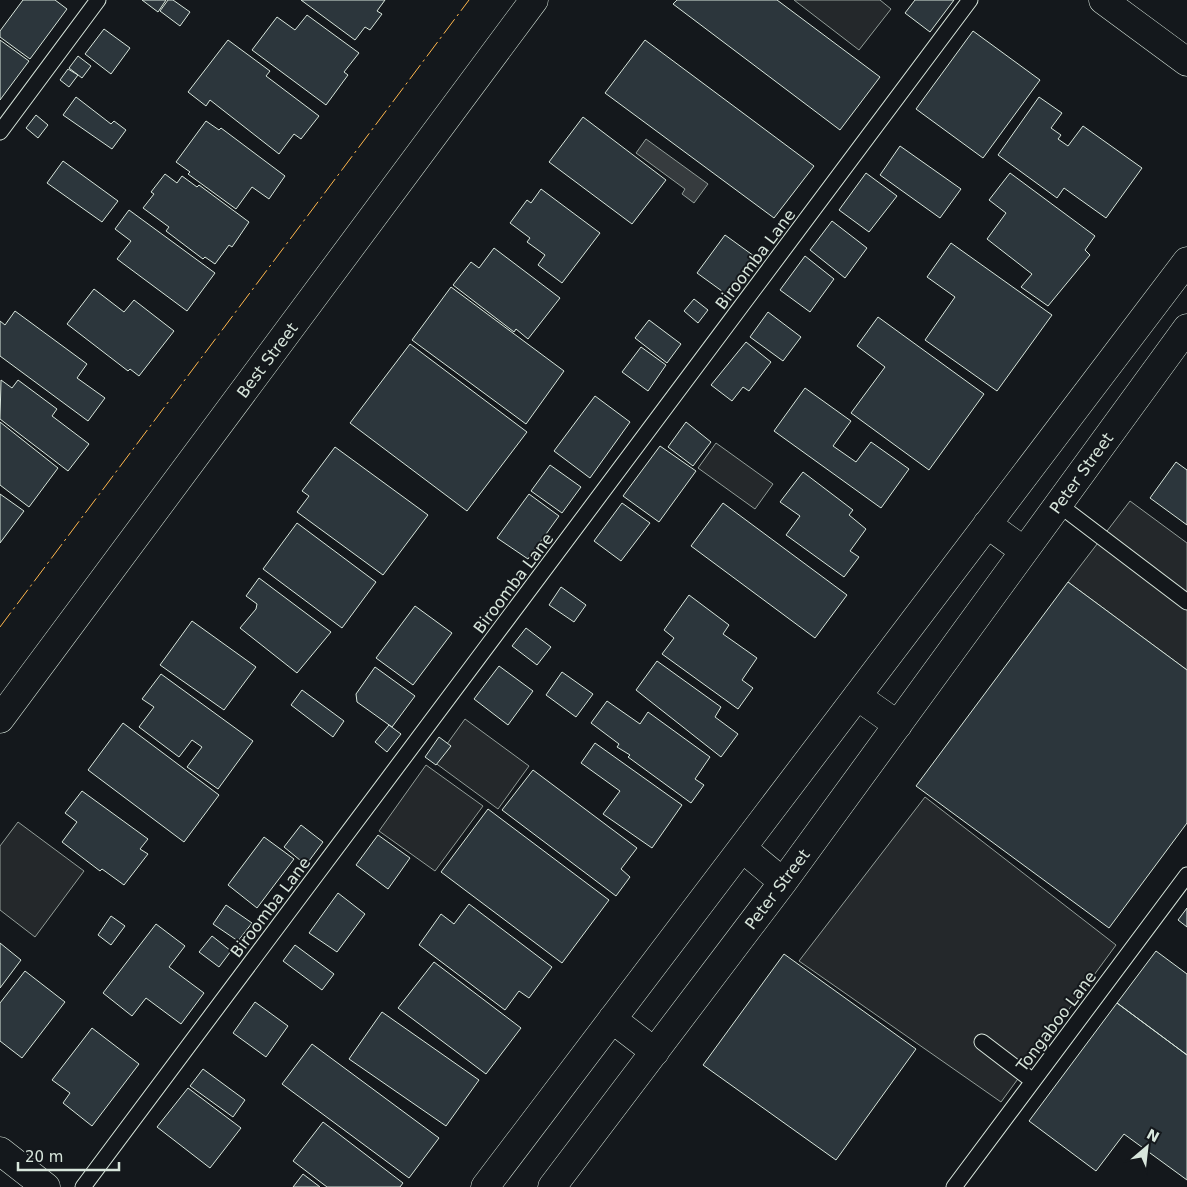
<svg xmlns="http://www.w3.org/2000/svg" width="1187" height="1187" viewBox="0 0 1187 1187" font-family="'DejaVu Sans',sans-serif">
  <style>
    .parking { fill: #24282b; stroke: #939e99 }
    .water { fill: #363b3e; stroke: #939e99 }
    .building { fill: #2c363c; stroke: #d8e6dc }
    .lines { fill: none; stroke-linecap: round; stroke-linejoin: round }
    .service-casing { stroke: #d8e6dc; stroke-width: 17 }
    .minor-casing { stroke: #d8e6dc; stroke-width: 29 }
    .tertiary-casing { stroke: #d8e6dc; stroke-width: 29 }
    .trunk-casing { stroke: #d8e6dc; stroke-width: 29 }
    .service { stroke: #14181c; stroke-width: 15 }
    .minor { stroke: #14181c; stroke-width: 28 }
    .tertiary { stroke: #14181c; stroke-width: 28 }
    .trunk { stroke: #14181c; stroke-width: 28 }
    .power { stroke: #ffb74d; stroke-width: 1; stroke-dasharray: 18 4 2.5 4; stroke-linecap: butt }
    .labels { text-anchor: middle; stroke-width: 4; stroke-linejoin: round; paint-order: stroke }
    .street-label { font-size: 16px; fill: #d8e6dc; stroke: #14181c }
  </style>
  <rect width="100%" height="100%" fill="#14181c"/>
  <!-- parking -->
  <path class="parking" d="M 794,0 L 880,0 L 891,9 L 859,50 Z
    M 716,443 L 773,484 L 755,509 L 698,468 Z
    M 1130,501 L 1187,543 L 1187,670 L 1068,582 Z
    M 465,719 L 529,766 L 498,809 L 434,762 Z
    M 426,765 L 483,806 L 435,871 L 379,831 Z
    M 925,797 L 1116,945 L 1001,1102 L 799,961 Z
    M 18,822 L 84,871 L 35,937 L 0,910 L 0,846 Z"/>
  <!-- water -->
  <path class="water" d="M 646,139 L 708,184 L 694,203 L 682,194 L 685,189 L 636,153 Z"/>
  <!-- building -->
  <path class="building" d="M 23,0 L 55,0 L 67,9 L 30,59 L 0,37 L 0,31 Z
    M 142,0 L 166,0 L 158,12 Z
    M 168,0 L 173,0 L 190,12 L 180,26 L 160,11 Z
    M 301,0 L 385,0 L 377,11 L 382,14 L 370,30 L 365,27 L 355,40 Z
    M 677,0 L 777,0 L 880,77 L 840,130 L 673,4 Z
    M 915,0 L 954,0 L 930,32 L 905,13 Z
    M 307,15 L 359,53 L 344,72 L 348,75 L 326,105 L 252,50 L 277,17 L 295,30 Z
    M 104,29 L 130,48 L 111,74 L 85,54 Z
    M 973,31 L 1040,80 L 983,158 L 916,109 Z
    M 0,40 L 29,61 L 0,100 Z
    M 228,40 L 270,71 L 266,76 L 319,116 L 301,139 L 294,134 L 279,154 L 210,100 L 206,106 L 188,92 Z
    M 645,40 L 814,166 L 774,218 L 605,93 Z
    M 78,56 L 91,66 L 82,78 L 69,68 Z
    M 68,69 L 78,75 L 69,87 L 60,80 Z
    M 76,97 L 111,124 L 114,121 L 126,130 L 112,149 L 63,115 Z
    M 1039,97 L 1062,113 L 1051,128 L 1061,135 L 1058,139 L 1068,146 L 1083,126 L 1142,168 L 1106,218 L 1064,188 L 1057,198 L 998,155 Z
    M 36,115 L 48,125 L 38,138 L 26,128 Z
    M 583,117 L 666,180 L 632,224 L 549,162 Z
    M 206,121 L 219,130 L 221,128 L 285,176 L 269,199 L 252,187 L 236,209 L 188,174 L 190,172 L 176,162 Z
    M 900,146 L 961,189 L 940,218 L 880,175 Z
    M 63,161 L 118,201 L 102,222 L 47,183 Z
    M 866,173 L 897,196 L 869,232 L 839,210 Z
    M 1010,173 L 1095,236 L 1085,250 L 1090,255 L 1048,306 L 1021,287 L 1032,274 L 987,239 L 1006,213 L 989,200 Z
    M 165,174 L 177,183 L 182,176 L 197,187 L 199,185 L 249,222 L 232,247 L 229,245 L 215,264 L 205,257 L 203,259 L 166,231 L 169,227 L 143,208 L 154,194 L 151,192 Z
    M 541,189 L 600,233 L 562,283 L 538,265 L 545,255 L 527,242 L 530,238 L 510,223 L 527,200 L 531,203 Z
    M 129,210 L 215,273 L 187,311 L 117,259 L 131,241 L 115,229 Z
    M 832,221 L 867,248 L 845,278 L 810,250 Z
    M 725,235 L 754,256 L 726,294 L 697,273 Z
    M 951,243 L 1052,315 L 997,391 L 925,340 L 955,297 L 927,277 Z
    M 494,248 L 560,298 L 528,339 L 516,329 L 514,332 L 453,285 L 471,262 L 479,268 Z
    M 805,256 L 834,279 L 810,312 L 780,290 Z
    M 451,287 L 564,371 L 526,424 L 412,340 Z
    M 94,289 L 124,312 L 134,300 L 174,331 L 139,376 L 130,369 L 128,371 L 67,324 Z
    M 694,299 L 708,310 L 698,323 L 684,311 Z
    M 15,311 L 87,364 L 77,378 L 105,398 L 88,421 L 0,356 L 0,321 L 5,325 Z
    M 768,312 L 801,337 L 783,361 L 750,337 Z
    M 878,317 L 984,394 L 929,470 L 851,413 L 885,367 L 857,346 Z
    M 649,320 L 681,344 L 667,363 L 635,338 Z
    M 746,342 L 771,362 L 749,391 L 743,387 L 732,401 L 711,385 Z
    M 410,344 L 527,432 L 467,511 L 350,423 Z
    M 641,347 L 666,365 L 648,391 L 622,372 Z
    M 1,380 L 12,388 L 18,380 L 57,409 L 52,416 L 89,444 L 68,471 L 0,419 Z
    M 805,388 L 851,421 L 833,446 L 856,462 L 871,442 L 909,469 L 881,508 L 774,431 Z
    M 595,396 L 630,422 L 590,478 L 554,451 Z
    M 0,422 L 58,468 L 29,507 L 0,485 Z
    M 686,422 L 711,442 L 693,466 L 668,447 Z
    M 660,446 L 696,471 L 659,522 L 623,496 Z
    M 335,447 L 428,515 L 383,575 L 297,512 L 309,496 L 302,491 Z
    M 1176,462 L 1187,470 L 1187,525 L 1150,498 Z
    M 550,465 L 581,487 L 562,513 L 531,491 Z
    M 803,472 L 853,510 L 849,515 L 866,529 L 850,551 L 859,557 L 844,577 L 786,535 L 800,516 L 780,502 Z
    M 0,494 L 24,511 L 0,543 Z
    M 529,494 L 559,516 L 528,559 L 497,538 Z
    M 622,503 L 650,523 L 621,561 L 594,541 Z
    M 723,503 L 847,595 L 815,638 L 691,546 Z
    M 297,523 L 376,582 L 342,628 L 263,569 Z
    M 259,578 L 331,632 L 297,673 L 240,628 L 256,609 L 257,604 L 246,596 Z
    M 1068,582 L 1187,670 L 1187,823 L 1109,928 L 916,786 Z
    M 561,587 L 586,605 L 574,622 L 549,605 Z
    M 689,595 L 729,625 L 723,634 L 757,658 L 742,680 L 753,688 L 738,709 L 662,654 L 674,638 L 664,630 Z
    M 415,606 L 452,633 L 413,685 L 376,658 Z
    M 192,621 L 256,667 L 224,710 L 160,665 Z
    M 526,628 L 551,647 L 537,665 L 512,646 Z
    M 657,661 L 721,707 L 715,717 L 738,734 L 721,757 L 636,690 Z
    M 499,666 L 533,691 L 508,725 L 474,699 Z
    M 375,667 L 415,696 L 392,727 L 357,702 L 356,694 Z
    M 562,672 L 593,694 L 576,717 L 546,695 Z
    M 161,674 L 253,741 L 218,789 L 187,767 L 202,747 L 192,740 L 179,757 L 139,727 L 154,707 L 142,699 Z
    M 302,690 L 344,721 L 333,737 L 291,705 Z
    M 607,701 L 640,724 L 648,712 L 710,757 L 695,779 L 704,785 L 691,803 L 628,757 L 630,755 L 617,747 L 619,744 L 591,723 Z
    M 123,723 L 219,795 L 184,842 L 88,770 Z
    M 389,725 L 401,734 L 387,752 L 375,742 Z
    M 439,737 L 451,746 L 436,765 L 425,757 Z
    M 595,743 L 682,805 L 652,848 L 603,814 L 620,791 L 581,763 Z
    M 533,770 L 637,848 L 621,869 L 630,877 L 616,896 L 502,810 Z
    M 82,791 L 148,839 L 140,849 L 148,854 L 124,885 L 102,869 L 100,871 L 62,842 L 77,822 L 65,813 Z
    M 488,809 L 609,900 L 562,963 L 441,872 Z
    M 301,825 L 323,842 L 306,865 L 284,847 Z
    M 378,835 L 410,858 L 388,889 L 356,865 Z
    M 264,837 L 294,859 L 257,908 L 228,885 Z
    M 338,893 L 365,914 L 337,952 L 309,933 Z
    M 469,904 L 552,967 L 529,998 L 519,991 L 505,1010 L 419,945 L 441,914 L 454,924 Z
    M 226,905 L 252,923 L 238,941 L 213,924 Z
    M 1187,908 L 1187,927 L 1178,920 Z
    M 111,916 L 125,926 L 111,945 L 98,935 Z
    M 156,924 L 185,946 L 169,967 L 204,993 L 181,1024 L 146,998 L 132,1016 L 103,993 Z
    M 212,936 L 231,951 L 219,967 L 199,952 Z
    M 0,943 L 21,960 L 0,988 Z
    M 295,945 L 334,974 L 322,990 L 283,961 Z
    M 1156,951 L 1187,974 L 1187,1055 L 1117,1003 Z
    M 784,954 L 916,1049 L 836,1160 L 703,1065 Z
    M 434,962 L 521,1028 L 486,1074 L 398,1008 Z
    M 25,971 L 65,1002 L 22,1058 L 0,1041 L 0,1003 Z
    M 255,1002 L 288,1026 L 266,1057 L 233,1033 Z
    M 1117,1003 L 1187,1055 L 1187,1180 L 1124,1134 L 1096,1171 L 1029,1121 Z
    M 382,1012 L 479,1080 L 446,1126 L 349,1059 Z
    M 92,1028 L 139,1064 L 92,1126 L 63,1103 L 70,1093 L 52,1080 Z
    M 312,1044 L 439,1138 L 409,1178 L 282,1084 Z
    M 203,1069 L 245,1100 L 233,1117 L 190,1086 Z
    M 188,1088 L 241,1128 L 210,1168 L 157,1127 Z
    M 323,1122 L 403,1183 L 400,1187 L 327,1187 L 293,1161 Z
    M 303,1174 L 320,1187 L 293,1187 Z"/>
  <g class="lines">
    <!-- service casing -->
    <g class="service-casing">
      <path id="service" d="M 0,132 L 98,0
        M 1058,504 L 1187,602
        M 982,1042 L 1033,1081
        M 83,1187 L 970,0
        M 954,1187 L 1187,875"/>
    </g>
    <!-- minor casing -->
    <g class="minor-casing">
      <path id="minor" d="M 1103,0 L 1187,62
        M 987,524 L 1024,551
        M 857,696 L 898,725
        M 742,848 L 783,882
        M 612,1019 L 655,1052
        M 485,1187 L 1187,261
        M 552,1187 L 783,882 L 1187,328"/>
    </g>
    <!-- tertiary casing -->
    <g class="tertiary-casing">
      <path id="tertiary" d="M 0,719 L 534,0"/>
    </g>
    <!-- trunk casing -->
    <g class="trunk-casing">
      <path id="trunk" d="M 0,1151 L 46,1187"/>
    </g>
    <!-- service -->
    <use href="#service" class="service"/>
    <!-- minor -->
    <use href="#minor" class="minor"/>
    <!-- tertiary -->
    <use href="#tertiary" class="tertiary"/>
    <!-- trunk -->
    <use href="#trunk" class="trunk"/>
    <!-- power -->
    <path class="power" d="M 0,627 L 469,0"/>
  </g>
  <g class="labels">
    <!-- street labels -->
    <g class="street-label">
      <text transform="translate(755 259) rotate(-53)" y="6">Biroomba Lane</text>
      <text transform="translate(267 360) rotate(-53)" y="6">Best Street</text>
      <text transform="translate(1081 473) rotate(-54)" y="6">Peter Street</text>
      <text transform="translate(513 583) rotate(-53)" y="6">Biroomba Lane</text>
      <text transform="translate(777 889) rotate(-53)" y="6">Peter Street</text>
      <text transform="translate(270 907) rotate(-53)" y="6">Biroomba Lane</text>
      <text transform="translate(1056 1021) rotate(-53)" y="6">Tongaboo Lane</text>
    </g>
  </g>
  <!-- north arrow -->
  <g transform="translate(1147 1147) rotate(28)" stroke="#14181c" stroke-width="4" paint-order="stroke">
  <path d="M0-4L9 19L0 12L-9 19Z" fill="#d8e6dc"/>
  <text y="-8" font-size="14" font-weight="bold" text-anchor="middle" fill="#d8e6dc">N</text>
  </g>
  <!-- scale -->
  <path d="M18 1162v8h101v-8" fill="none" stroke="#d8e6dc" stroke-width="2.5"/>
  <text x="25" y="1162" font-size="15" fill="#d8e6dc" stroke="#14181c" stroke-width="4" paint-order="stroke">20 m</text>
</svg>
